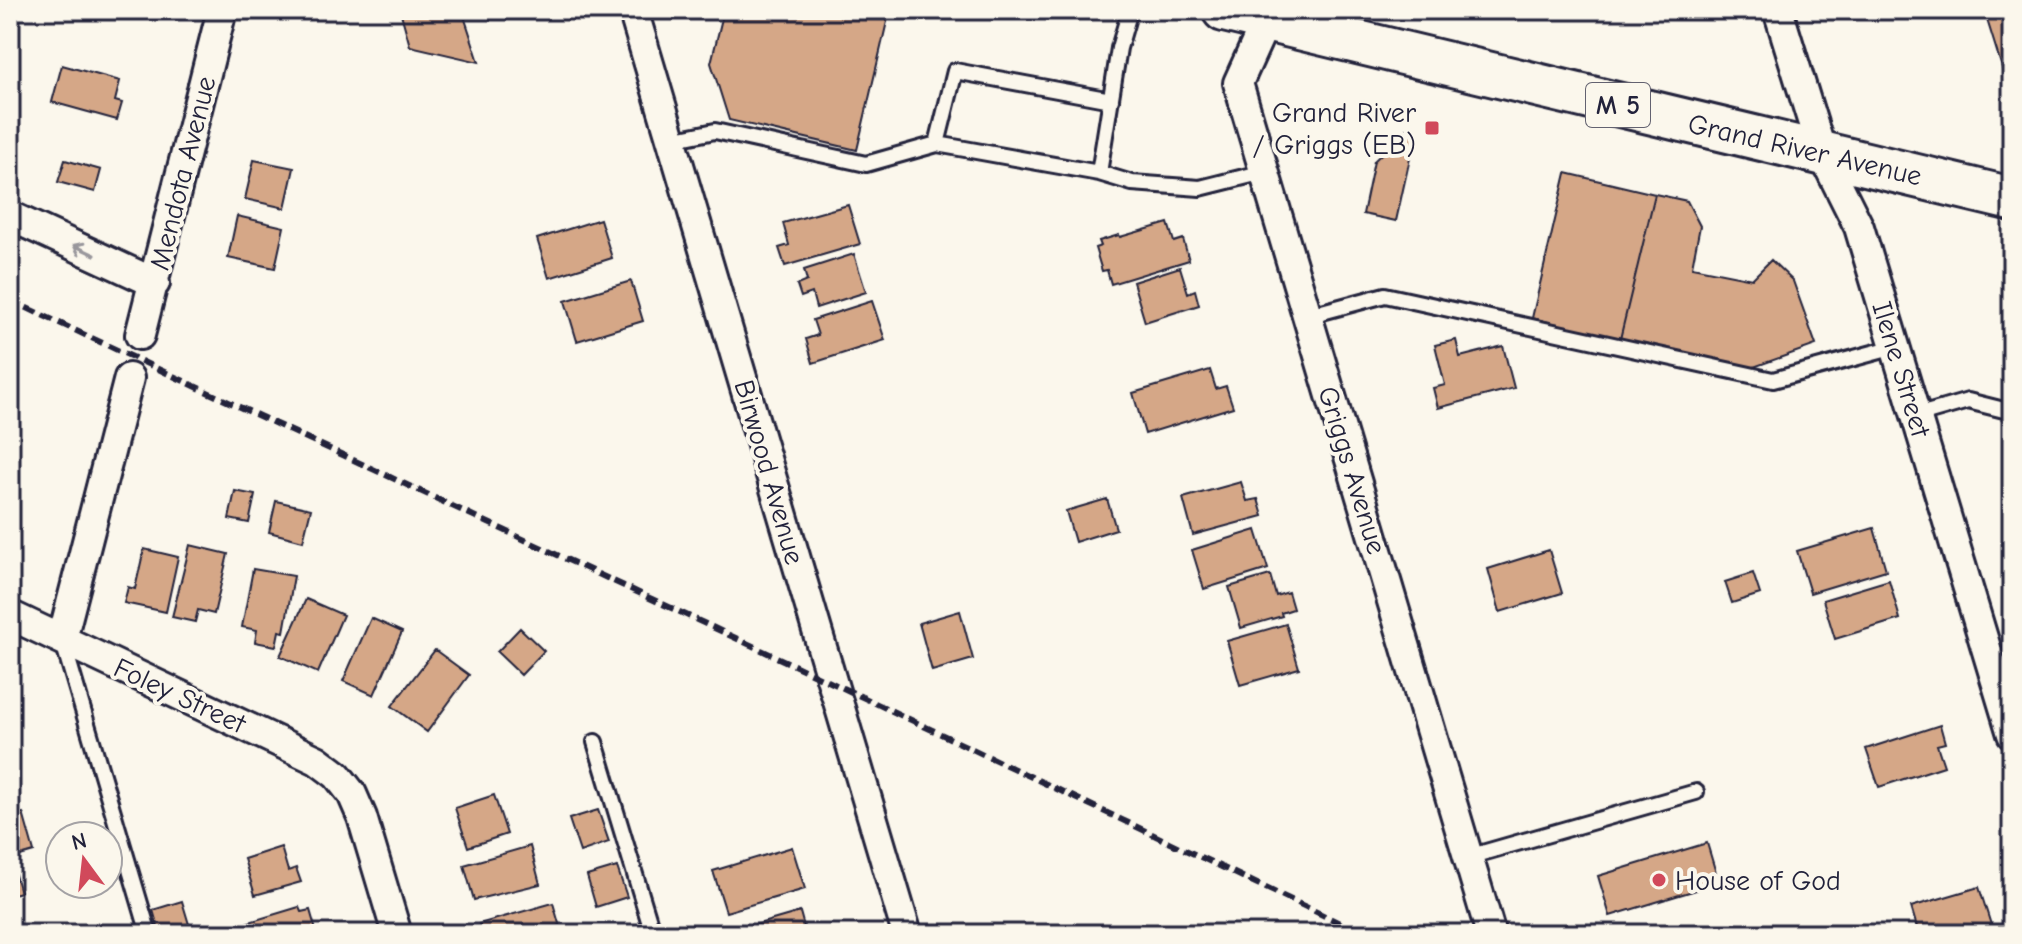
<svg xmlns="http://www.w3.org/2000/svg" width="2022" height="944" viewBox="0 0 2022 944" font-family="'Comic Neue',sans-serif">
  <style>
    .building { fill: #d5a787; stroke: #22223b; stroke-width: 2 }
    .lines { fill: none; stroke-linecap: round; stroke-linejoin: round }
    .lane-casing { stroke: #22223b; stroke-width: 20 }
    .street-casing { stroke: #22223b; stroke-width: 34 }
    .primary-casing { stroke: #22223b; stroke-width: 48 }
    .lane { stroke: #fbf7ec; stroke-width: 14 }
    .street { stroke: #fbf7ec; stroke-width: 28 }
    .primary { stroke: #fbf7ec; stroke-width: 42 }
    .rail { stroke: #22223b; stroke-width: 6; stroke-dasharray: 12 6; stroke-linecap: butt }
    .oneway { stroke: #99979c }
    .poi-dot { fill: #d1495b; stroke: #fbf7ec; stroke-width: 3 }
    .labels { text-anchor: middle; stroke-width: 8; stroke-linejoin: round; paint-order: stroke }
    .shield { fill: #fbf7ec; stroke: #636270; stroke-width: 2 }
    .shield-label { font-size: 26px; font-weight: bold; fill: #22223b }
    .poi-label { font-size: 28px; fill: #22223b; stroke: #fbf7ec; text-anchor: end }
    .street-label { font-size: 28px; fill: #22223b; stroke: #fbf7ec }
  </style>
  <rect width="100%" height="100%" fill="#fbf7ec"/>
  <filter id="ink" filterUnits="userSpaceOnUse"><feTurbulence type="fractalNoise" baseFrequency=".0125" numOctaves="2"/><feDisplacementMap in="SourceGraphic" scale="16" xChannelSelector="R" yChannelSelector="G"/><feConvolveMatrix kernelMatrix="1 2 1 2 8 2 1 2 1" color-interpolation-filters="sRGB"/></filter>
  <g filter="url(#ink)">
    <!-- building -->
    <path class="building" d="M 400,10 L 462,10 L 479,62 L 410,46 Z
      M 724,10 L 876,10 L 889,13 L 857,150 L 729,120 L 711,63 Z
      M 1984,10 L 2012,10 L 2012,100 Z
      M 62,65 L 120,81 L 115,101 L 122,103 L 117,120 L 52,102 Z
      M 1407,129 L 1416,131 L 1396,221 L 1363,214 L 1374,161 Z
      M 65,160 L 101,170 L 95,192 L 58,182 Z
      M 254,160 L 294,168 L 285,208 L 245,199 Z
      M 1566,173 L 1655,194 L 1620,339 L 1532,318 Z
      M 1655,194 L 1687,201 L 1700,226 L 1692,267 L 1752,279 L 1771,260 L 1793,281 L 1816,345 L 1748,369 L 1620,339 Z
      M 848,205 L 860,244 L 785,266 L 779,248 L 789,245 L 783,223 Z
      M 237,216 L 284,227 L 275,268 L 228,258 Z
      M 600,219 L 612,258 L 549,278 L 537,239 Z
      M 1168,223 L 1174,242 L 1183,239 L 1189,260 L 1111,284 L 1107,270 L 1102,271 L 1095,248 L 1101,246 L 1099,241 L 1119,235 L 1120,237 Z
      M 854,254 L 866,292 L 816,308 L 812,293 L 801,297 L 797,285 L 807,281 L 804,270 Z
      M 1180,267 L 1188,293 L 1195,290 L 1199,305 L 1145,322 L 1133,282 Z
      M 631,281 L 643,321 L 577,341 L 565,301 Z
      M 872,301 L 885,340 L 813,363 L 806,339 L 818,335 L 813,320 Z
      M 1456,340 L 1460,357 L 1503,346 L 1514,388 L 1438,408 L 1433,388 L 1445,385 L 1435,345 Z
      M 1210,370 L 1216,389 L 1226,386 L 1233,407 L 1145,434 L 1133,393 Z
      M 1241,482 L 1247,501 L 1258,499 L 1263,516 L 1193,535 L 1183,498 Z
      M 235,491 L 255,495 L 249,523 L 229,519 Z
      M 1107,499 L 1116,529 L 1075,542 L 1066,511 Z
      M 276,501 L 311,509 L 303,541 L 269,532 Z
      M 1874,528 L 1886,570 L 1810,593 L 1797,551 Z
      M 1256,530 L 1268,569 L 1204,589 L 1192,550 Z
      M 190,545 L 228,554 L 214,614 L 198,610 L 195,622 L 172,617 Z
      M 144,549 L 178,557 L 166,612 L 124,603 L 128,587 L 135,589 Z
      M 1549,550 L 1562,593 L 1500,612 L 1488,569 Z
      M 253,569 L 294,576 L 284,632 L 279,631 L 276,646 L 255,642 L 257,630 L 242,627 Z
      M 1753,573 L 1760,594 L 1732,603 L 1725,582 Z
      M 1270,575 L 1276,596 L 1288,592 L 1293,609 L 1281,613 L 1282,616 L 1241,628 L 1229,587 Z
      M 1889,580 L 1900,619 L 1835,639 L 1823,600 Z
      M 306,599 L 343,615 L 318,673 L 280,656 Z
      M 960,611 L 973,659 L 932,671 L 919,623 Z
      M 371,618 L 402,632 L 374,695 L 343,681 Z
      M 1286,624 L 1299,668 L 1240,685 L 1227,641 Z
      M 520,628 L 544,651 L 521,675 L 497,652 Z
      M 435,650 L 469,675 L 427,732 L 392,706 Z
      M 1940,725 L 1945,743 L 1937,745 L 1944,766 L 1879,787 L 1866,749 Z
      M 494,795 L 507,834 L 468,847 L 455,808 Z
      M 598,810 L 609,842 L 580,852 L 569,819 Z
      M 23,813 L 34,852 L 10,859 L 10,817 Z
      M 1707,843 L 1719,883 L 1610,916 L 1598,876 Z
      M 530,846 L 540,884 L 474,900 L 464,865 Z
      M 281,847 L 288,871 L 296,868 L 301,882 L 255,895 L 244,859 Z
      M 792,847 L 805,889 L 726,912 L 713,871 Z
      M 12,865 L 20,892 L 10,895 L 10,866 Z
      M 617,867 L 627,897 L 596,907 L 587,876 Z
      M 1979,887 L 1992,928 L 1972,934 L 1919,934 L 1911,907 Z
      M 182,901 L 191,931 L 182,934 L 160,934 L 153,910 Z
      M 553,903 L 562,934 L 482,934 L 479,924 Z
      M 299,907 L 301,912 L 310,910 L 317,934 L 238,934 L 236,926 Z
      M 800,912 L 806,934 L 724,934 Z
      M 1688,924 L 1691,934 L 1656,934 Z"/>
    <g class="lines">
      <!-- lane casing -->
      <g class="lane-casing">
        <path id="lane" d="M 1130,10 L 1119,48 L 1099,173 L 1132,183 L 1200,188 L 1264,172
          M 671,140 L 715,131 L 866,164 L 937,144 L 1099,173
          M 937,144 L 955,71 L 1111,100
          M 1307,316 L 1385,295 L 1773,380 L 1895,347
          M 1916,416 L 1968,401 L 2012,412
          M 62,639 L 149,934
          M 595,742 L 653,934
          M 1468,857 L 1696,792"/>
      </g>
      <!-- street casing -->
      <g class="street-casing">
        <path id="street" d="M 633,10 L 907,934
          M 1271,10 L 1238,83 L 1491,934
          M 1778,10 L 1822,153 L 1859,227 L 2012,734
          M 10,216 L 155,283
          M 140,335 L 222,10
          M 10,615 L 317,760 L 337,775 L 352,794 L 362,817 L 397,934
          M 62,639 L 129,378"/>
      </g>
      <!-- primary casing -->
      <g class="primary-casing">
        <path id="primary" d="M 1224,10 L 2012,199"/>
      </g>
      <!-- lane -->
      <use href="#lane" class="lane"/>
      <!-- street -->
      <use href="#street" class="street"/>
      <!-- primary -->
      <use href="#primary" class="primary"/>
      <!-- rail -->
      <path class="rail" d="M 10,300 L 873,702 L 1363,934"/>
    </g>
    <!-- one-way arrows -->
    <defs><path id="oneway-shaft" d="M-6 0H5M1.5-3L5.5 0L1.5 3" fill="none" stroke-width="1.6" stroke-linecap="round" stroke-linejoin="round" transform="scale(2)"/></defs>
    <use class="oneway" href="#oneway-shaft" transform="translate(84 250) rotate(-155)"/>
  </g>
  <!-- markers -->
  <g class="poi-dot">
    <rect x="1424" y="120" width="16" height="16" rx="4"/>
    <circle cx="1659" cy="880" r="8"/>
  </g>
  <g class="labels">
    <!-- shield labels -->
    <rect class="shield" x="1586" y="83" width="64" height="44" rx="6"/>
    <g class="shield-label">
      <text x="1618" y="114">M 5</text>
    </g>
    <!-- poi labels -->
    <g class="poi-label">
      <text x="1416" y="122">Grand River<tspan x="1416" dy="32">/ Griggs (EB)</tspan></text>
      <text x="1675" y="890" text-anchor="start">House of God</text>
    </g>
    <!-- street labels -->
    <g class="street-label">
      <text transform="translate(1805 149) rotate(13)" y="10">Grand River Avenue</text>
      <text transform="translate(182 173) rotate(-76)" y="10">Mendota Avenue</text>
      <text transform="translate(1902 369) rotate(73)" y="10">Ilene Street</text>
      <text transform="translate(1353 470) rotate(73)" y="10">Griggs Avenue</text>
      <text transform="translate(770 472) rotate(74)" y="10">Birwood Avenue</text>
      <text transform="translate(180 695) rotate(25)" y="10">Foley Street</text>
    </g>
  </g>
  <!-- margin -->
  <rect width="2022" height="944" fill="none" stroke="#fbf7ec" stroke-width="40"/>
  <rect x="20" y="20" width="1982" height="904" fill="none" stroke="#22223b" stroke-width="3" filter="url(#ink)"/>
  <!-- north arrow -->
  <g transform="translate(84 860) rotate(345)"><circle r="38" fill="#fbf7ec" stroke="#a4a2a5" stroke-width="2"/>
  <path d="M0-6L14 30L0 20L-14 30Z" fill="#d1495b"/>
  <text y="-12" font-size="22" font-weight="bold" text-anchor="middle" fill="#22223b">N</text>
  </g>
</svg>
